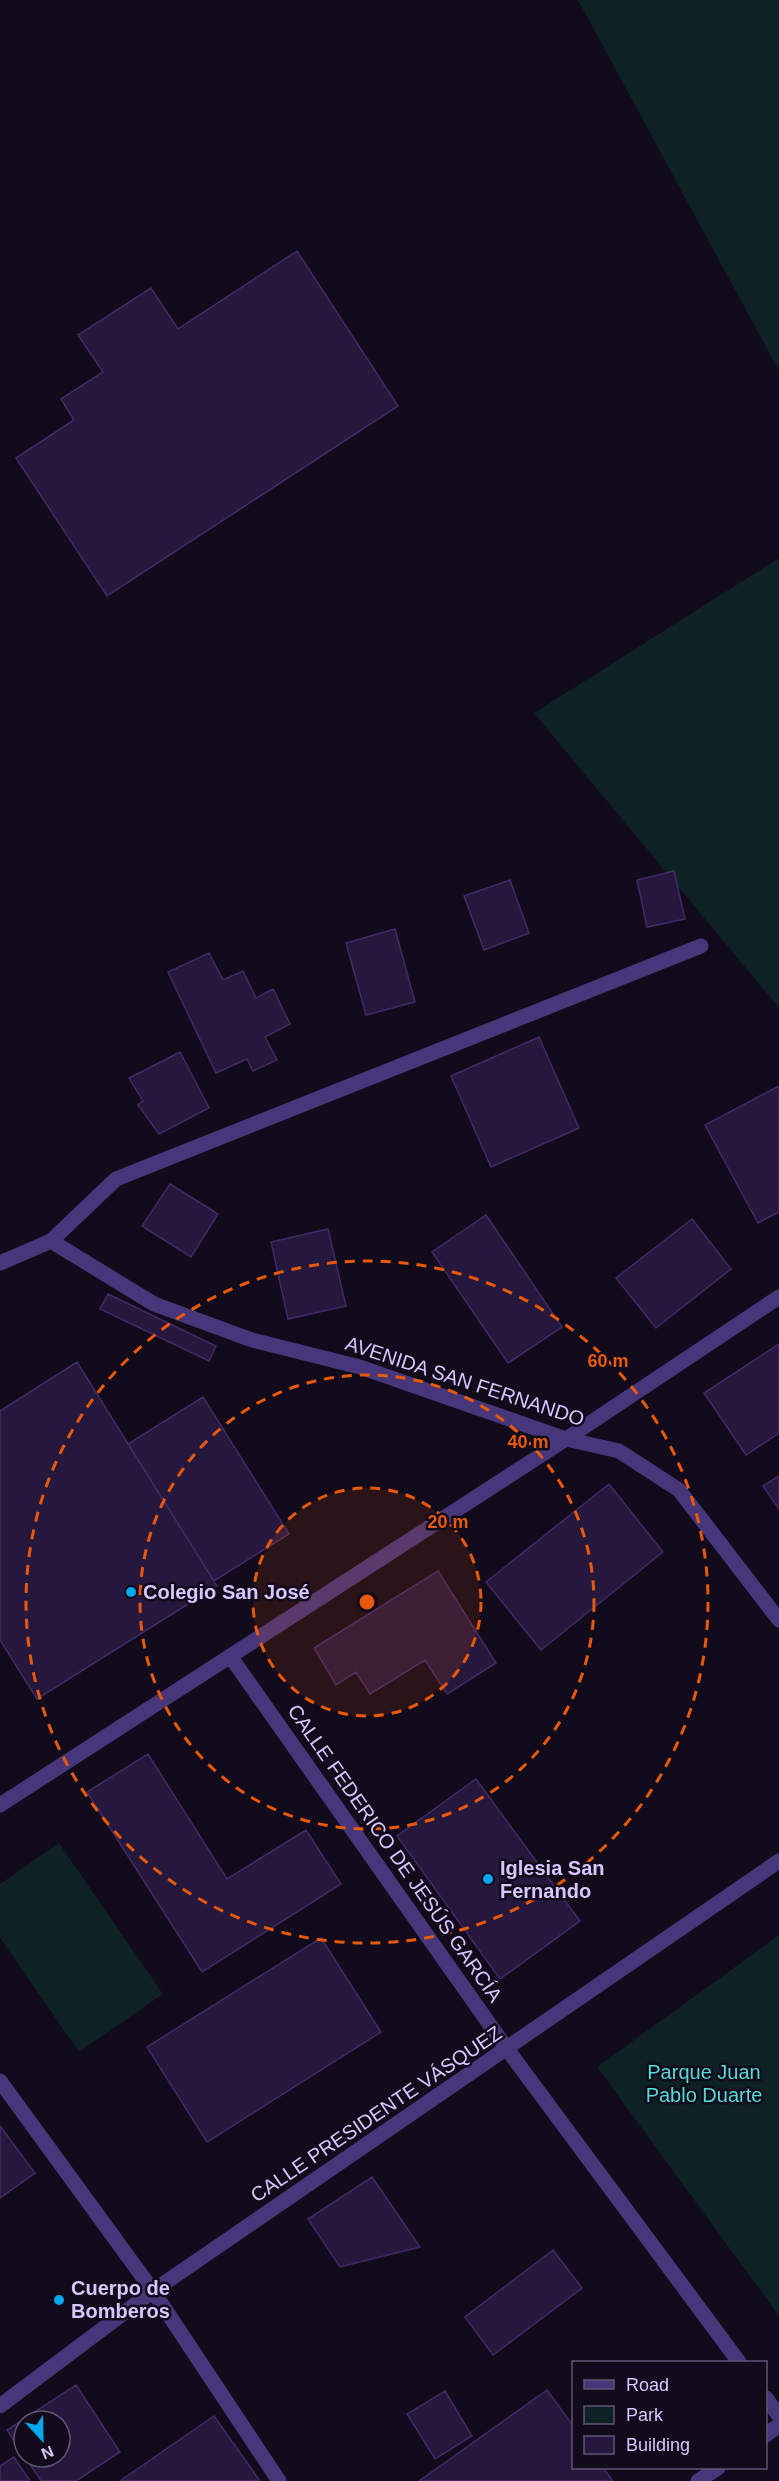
<svg xmlns="http://www.w3.org/2000/svg" width="779" height="2481" viewBox="0 0 779 2481" font-family="Arial,sans-serif">
  <style>
    .green { fill: #0e2125 }
    .building { fill: #26173c; stroke: #432968; stroke-width: 1.5 }
    .lines { fill: none; stroke-linecap: round; stroke-linejoin: round }
    .minor { stroke: #47367a; stroke-width: 15 }
    .tertiary { stroke: #47367a; stroke-width: 15 }
    .ring { fill: none; stroke: #e8590c; stroke-width: 3; stroke-dasharray: 10 8 }
    .poi-dot { fill: #02a7ee; stroke: #110b1b; stroke-width: 2 }
    .labels { text-anchor: middle; stroke-width: 5; stroke-linejoin: round; paint-order: stroke }
    .street-label { font-size: 20px; fill: #d8c6ff; stroke: #110b1b }
    .poi-label { font-size: 20px; font-weight: bold; fill: #d8c6ff; stroke: #110b1b; text-anchor: start }
    .park-label { font-size: 20px; fill: #54dcd6; stroke: #110b1b }
    .centre { fill: #e8590c; stroke: #110b1b; stroke-width: 3 }
    .ring-label { font-size: 18px; text-anchor: middle; font-weight: bold; fill: #e8590c; stroke: #110b1b; stroke-width: 5; stroke-linejoin: round; paint-order: stroke }
  </style>
  <rect width="100%" height="100%" fill="#110b1b"/>
  <!-- green -->
  <path class="green" d="M 578,0 L 779,0 L 779,371 Z
    M 779,558 L 779,1008 L 534,713 Z
    M 59,1843 L 163,1994 L 79,2052 L 0,1938 L 0,1884 Z
    M 779,1935 L 779,2316 L 597,2067 Z"/>
  <!-- building -->
  <path class="building" d="M 297,251 L 398,406 L 107,596 L 16,458 L 74,420 L 61,399 L 103,372 L 78,335 L 151,288 L 178,329 Z
    M 674,871 L 685,919 L 647,927 L 637,880 Z
    M 510,880 L 529,933 L 484,950 L 464,896 Z
    M 395,929 L 415,1002 L 366,1015 L 346,943 Z
    M 209,953 L 223,980 L 243,971 L 256,998 L 273,989 L 290,1024 L 265,1037 L 277,1060 L 253,1071 L 247,1059 L 216,1073 L 168,972 Z
    M 539,1037 L 579,1128 L 491,1167 L 451,1076 Z
    M 180,1052 L 209,1108 L 159,1134 L 138,1105 L 143,1101 L 129,1078 Z
    M 779,1086 L 779,1212 L 758,1223 L 705,1125 Z
    M 170,1184 L 218,1214 L 191,1257 L 142,1226 Z
    M 486,1215 L 562,1327 L 508,1363 L 432,1252 Z
    M 692,1219 L 731,1269 L 656,1328 L 616,1278 Z
    M 328,1229 L 346,1306 L 288,1319 L 271,1242 Z
    M 108,1294 L 216,1346 L 209,1361 L 100,1309 Z
    M 779,1344 L 779,1433 L 746,1455 L 704,1393 Z
    M 77,1362 L 217,1586 L 37,1699 L 0,1640 L 0,1411 Z
    M 203,1397 L 289,1534 L 214,1581 L 128,1444 Z
    M 779,1476 L 779,1509 L 763,1486 Z
    M 609,1484 L 663,1552 L 541,1650 L 486,1582 Z
    M 438,1571 L 496,1663 L 447,1694 L 425,1660 L 370,1694 L 356,1672 L 336,1685 L 314,1648 Z
    M 148,1754 L 227,1879 L 306,1830 L 341,1884 L 202,1972 L 87,1792 Z
    M 476,1779 L 580,1921 L 500,1979 L 397,1836 Z
    M 321,1938 L 381,2032 L 207,2142 L 147,2047 Z
    M 0,2126 L 35,2173 L 0,2198 Z
    M 372,2177 L 420,2247 L 340,2267 L 308,2219 Z
    M 553,2250 L 582,2288 L 493,2355 L 465,2317 Z
    M 76,2385 L 120,2452 L 76,2481 L 41,2481 L 25,2457 L 60,2457 L 60,2421 L 24,2421 L 24,2456 L 7,2430 Z
    M 547,2390 L 574,2427 L 574,2468 L 603,2468 L 613,2481 L 419,2481 Z
    M 445,2391 L 472,2436 L 435,2459 L 407,2414 Z
    M 214,2416 L 260,2481 L 120,2481 Z
    M 14,2457 L 30,2481 L 0,2481 L 0,2466 Z"/>
  <g class="lines">
    <!-- minor -->
    <path class="minor" d="M 51,1241 L 154,1304 L 252,1340 L 360,1367 L 566,1439 L 619,1451 L 679,1490 L 779,1620
      M 0,1263 L 51,1241 L 116,1179 L 701,946
      M 230,1656 L 507,2049 L 739,2362
      M 0,1805 L 566,1439 L 779,1297
      M 0,2081 L 153,2291 L 279,2481
      M 766,2398 L 779,2416
      M 0,2406 L 153,2291 L 779,1861"/>
    <!-- tertiary -->
    <path class="tertiary" d="M 766,2435 L 779,2425
      M 698,2481 L 718,2468"/>
  </g>
  <!-- distance rings -->
  <circle cx="367" cy="1602" r="114" fill="#e8590c" fill-opacity=".12"/>
  <g class="ring">
    <circle cx="367" cy="1602" r="114"/>
    <circle cx="367" cy="1602" r="227"/>
    <circle cx="367" cy="1602" r="341"/>
  </g>
  <!-- markers -->
  <g class="poi-dot">
    <circle cx="131" cy="1592" r="6"/>
    <circle cx="488" cy="1879" r="6"/>
    <circle cx="59" cy="2300" r="6"/>
  </g>
  <g class="labels">
    <!-- street labels -->
    <g class="street-label">
      <text transform="translate(465 1381) rotate(18)" y="7">AVENIDA SAN FERNANDO</text>
      <text transform="translate(395 1853) rotate(55)" y="7">CALLE FEDERICO DE JESÚS GARCÍA</text>
      <text transform="translate(376 2114) rotate(-34)" y="7">CALLE PRESIDENTE VÁSQUEZ</text>
    </g>
    <!-- poi labels -->
    <g class="poi-label">
      <text x="143" y="1599">Colegio San José</text>
      <text x="500" y="1875">Iglesia San<tspan x="500" dy="23">Fernando</tspan></text>
      <text x="71" y="2295">Cuerpo de<tspan x="71" dy="23">Bomberos</tspan></text>
    </g>
    <!-- park labels -->
    <g class="park-label">
      <text x="704" y="2079">Parque Juan<tspan x="704" dy="23">Pablo Duarte</tspan></text>
    </g>
  </g>
  <circle cx="367" cy="1602" r="9" class="centre"/>
  <g class="ring-label">
    <text x="608" y="1367">60 m</text>
    <text x="528" y="1448">40 m</text>
    <text x="448" y="1528">20 m</text>
  </g>
  <!-- legend -->
  <rect x="572" y="2361" width="195" height="108" fill="#110b1b" stroke="#615676" stroke-width="1.5"/>
  <rect x="584" y="2380" width="30" height="9" fill="#47367a" stroke="#615676" stroke-width="1.5"/>
  <text x="626" y="2391" font-size="18" fill="#d8c6ff">Road</text>
  <rect x="584" y="2406" width="30" height="18" fill="#0e2125" stroke="#615676" stroke-width="1.5"/>
  <text x="626" y="2421" font-size="18" fill="#d8c6ff">Park</text>
  <rect x="584" y="2436" width="30" height="18" fill="#26173c" stroke="#615676" stroke-width="1.5"/>
  <text x="626" y="2451" font-size="18" fill="#d8c6ff">Building</text>
  <!-- north arrow -->
  <g transform="translate(42 2439) rotate(158)"><circle r="28" fill="#110b1b" stroke="#615676" stroke-width="1.5"/>
  <path d="M0-4.5L10 22L0 15L-10 22Z" fill="#02a7ee"/>
  <text y="-9" font-size="16" font-weight="bold" text-anchor="middle" fill="#d8c6ff">N</text>
  </g>
</svg>
